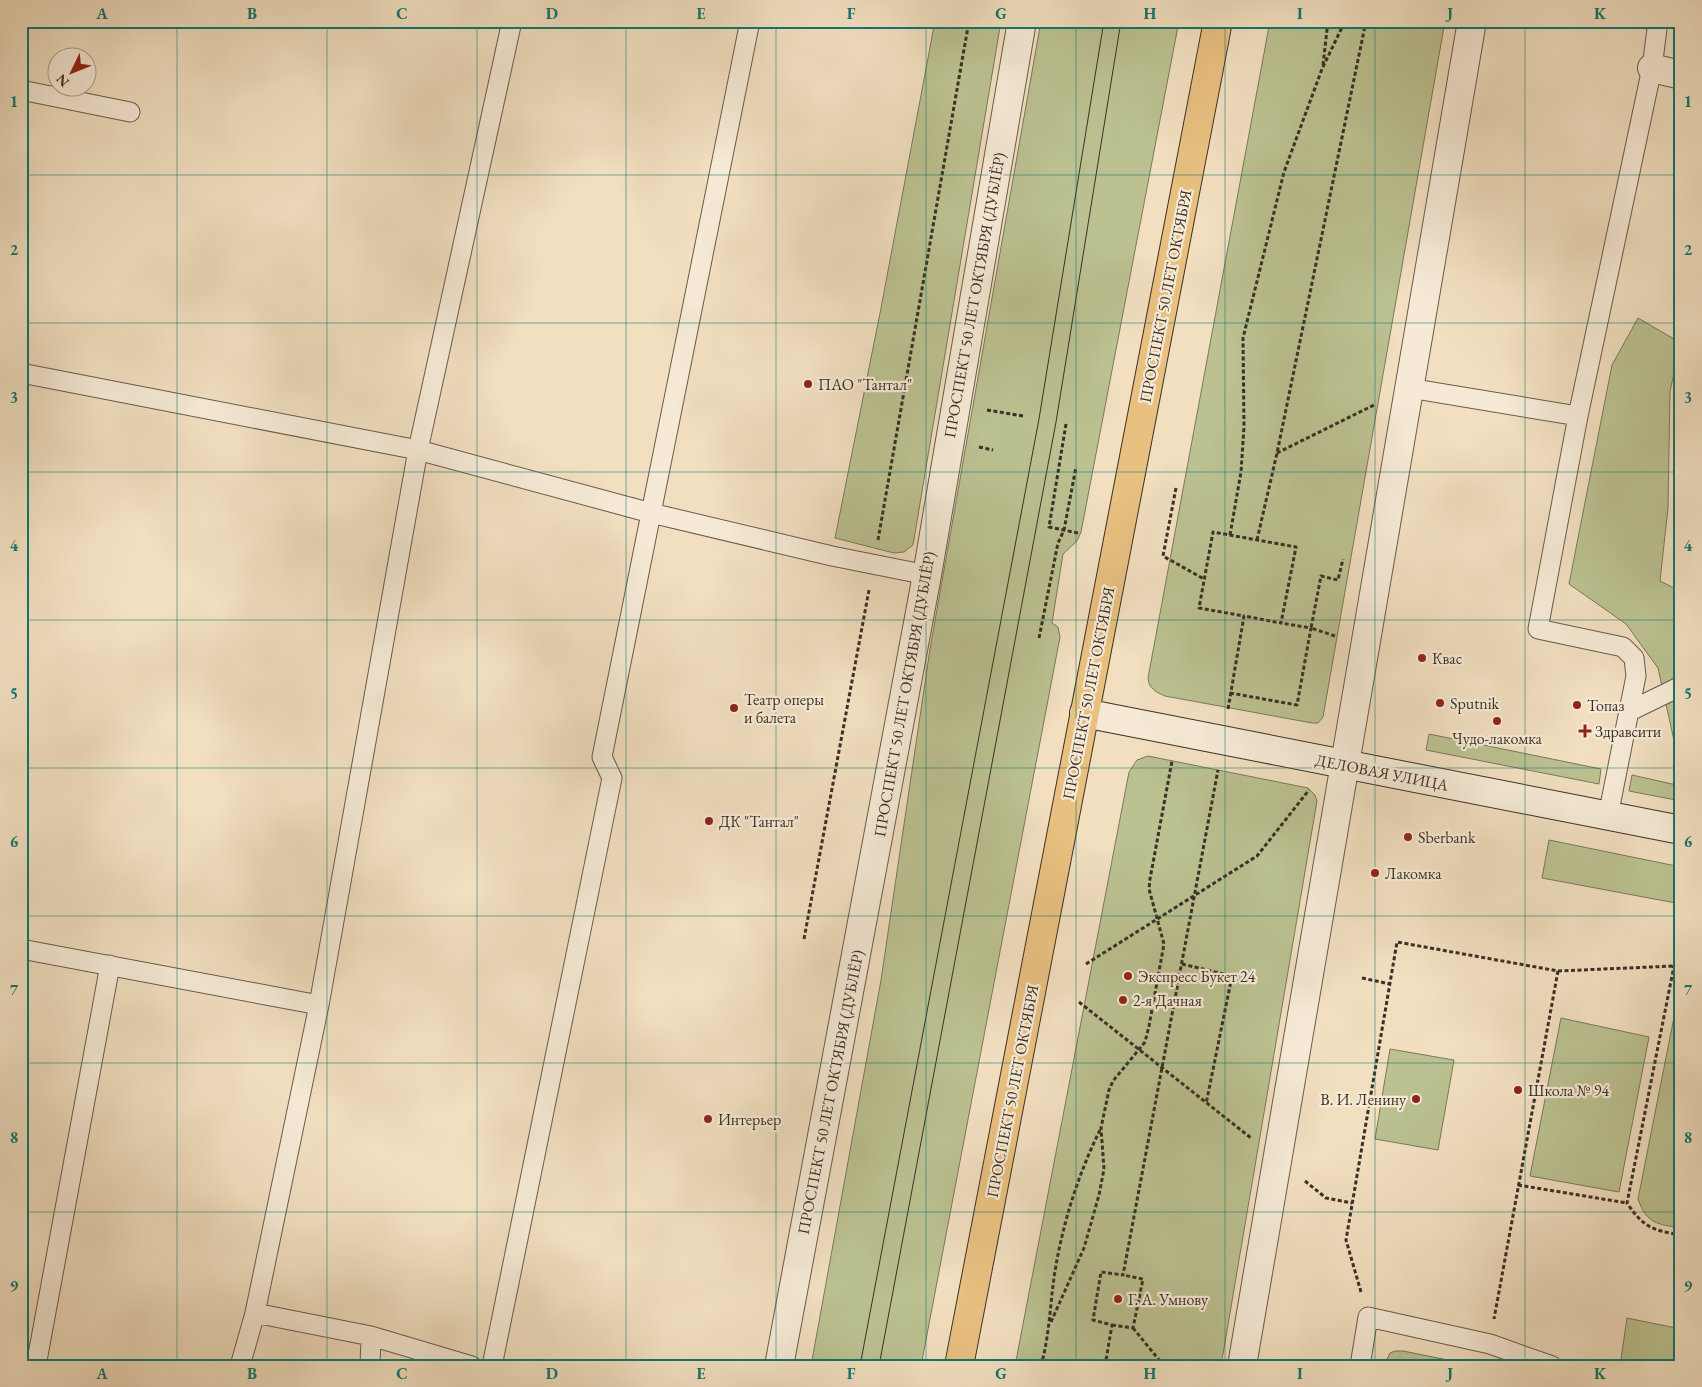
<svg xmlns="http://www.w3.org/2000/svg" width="1702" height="1387" viewBox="0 0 1702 1387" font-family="'EB Garamond',serif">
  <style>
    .green { fill: #bbc191; stroke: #7c785c }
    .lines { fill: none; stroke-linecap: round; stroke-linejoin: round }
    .lane-casing { stroke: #695b4c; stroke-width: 21 }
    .street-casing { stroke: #695b4c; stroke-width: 30 }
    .secondary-casing { stroke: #3c2f26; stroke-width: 30 }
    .primary-casing { stroke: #3c2f26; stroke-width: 30 }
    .path { stroke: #3c2f26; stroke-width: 3; stroke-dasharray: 4 2.5; stroke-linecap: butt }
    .lane { stroke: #f6ead6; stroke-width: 19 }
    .street { stroke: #f6ead6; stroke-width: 28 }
    .secondary { stroke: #f6ead6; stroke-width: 28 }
    .primary { stroke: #e8c080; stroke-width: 28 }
    .tram { stroke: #3c2f26; stroke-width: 1 }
    .grid { fill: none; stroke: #0f766e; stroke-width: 1; stroke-opacity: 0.55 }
    .poi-dot { fill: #8f2418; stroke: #f6ead6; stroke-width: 2 }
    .labels { text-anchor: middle; stroke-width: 4.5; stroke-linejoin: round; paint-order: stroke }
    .street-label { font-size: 16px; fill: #3c2f26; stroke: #f6ead6 }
    .poi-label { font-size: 16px; fill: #3c2f26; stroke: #f6ead6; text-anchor: start }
    .neatline { fill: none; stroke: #0f766e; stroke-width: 2 }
    .grid-label { font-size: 16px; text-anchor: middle; font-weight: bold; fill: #0f766e }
  </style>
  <rect width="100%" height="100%" fill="#f1dfc0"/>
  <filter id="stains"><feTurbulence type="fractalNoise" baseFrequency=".004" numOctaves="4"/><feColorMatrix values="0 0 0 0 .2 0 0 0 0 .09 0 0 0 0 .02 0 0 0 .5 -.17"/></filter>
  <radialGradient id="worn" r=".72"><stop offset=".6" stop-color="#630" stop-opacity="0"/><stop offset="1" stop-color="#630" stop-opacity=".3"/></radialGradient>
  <!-- green -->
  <path class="green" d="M 935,21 L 1001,21 L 913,545 L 904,552 L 894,553 L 835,538 L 881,308 Z
    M 1041,21 L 1179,21 L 1081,532 L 1077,541 L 1063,554 L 1052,623 L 1058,627 L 1060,637 L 921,1366 L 811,1366 L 881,980 L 930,649 Z
    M 1270,21 L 1445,21 L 1323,717 L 1318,723 L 1312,723 L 1165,696 C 1156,692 1149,689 1148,678 Z
    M 1638,318 L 1681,343 L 1670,391 L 1668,508 L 1660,581 L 1678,590 L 1681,573 L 1681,746 L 1675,745 L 1658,668 L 1626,624 L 1569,584 L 1612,365 Z
    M 1429,734 L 1601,769 L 1599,784 L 1426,750 Z
    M 1148,756 L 1308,788 L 1315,795 L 1317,801 L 1221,1366 L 1015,1366 L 1129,772 L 1137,760 Z
    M 1632,775 L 1681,786 L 1681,801 L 1629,791 Z
    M 1549,840 L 1681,867 L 1681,904 L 1542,878 Z
    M 1681,982 L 1681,1228 C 1657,1224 1647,1224 1638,1199 Z
    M 1561,1018 L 1649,1037 L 1619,1192 L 1530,1176 Z
    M 1390,1049 L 1454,1060 L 1438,1150 L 1375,1139 Z
    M 1627,1318 L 1681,1329 L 1681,1366 L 1620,1366 Z
    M 1395,1351 L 1403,1351 L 1478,1366 L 1384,1366 L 1390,1353 Z"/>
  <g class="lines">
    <!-- lane casing -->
    <g class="lane-casing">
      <path id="lane" d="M 21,90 L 130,112
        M 21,373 L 418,450 L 651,513 L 832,556 L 927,575
        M 1409,388 L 1578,416 L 1652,68 L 1658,21
        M 1578,416 L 1538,629 L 1623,647 L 1634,658 L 1636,676 L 1608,816
        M 1628,712 L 1681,686
        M 21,949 L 319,1005
        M 255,1313 L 371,1336 L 472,1366
        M 36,1366 L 110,965
        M 240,1366 L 255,1313 L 319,1005 L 418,450 L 512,21
        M 370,1366 L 371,1336
        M 492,1366 L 612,778 L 602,757 L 750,21
        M 1360,1366 L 1368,1317 L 1490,1344 L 1552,1366"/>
    </g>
    <!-- street casing -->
    <g class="street-casing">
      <path id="street" d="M 1652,68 L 1681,75
        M 779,1366 L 927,575 L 1022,21
        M 1242,1366 L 1472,21"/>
    </g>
    <!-- secondary casing -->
    <g class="secondary-casing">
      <path id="secondary" d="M 1084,713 L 1681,830"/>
    </g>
    <!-- primary casing -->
    <g class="primary-casing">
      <path id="primary" d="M 959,1366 L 1218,21"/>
    </g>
    <!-- path -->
    <path class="path" d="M 1323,65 L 1328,21
      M 987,410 L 1023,416
      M 1066,424 L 1049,527 L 1078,533
      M 979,447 L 993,450
      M 1277,453 L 1376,404
      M 1176,488 L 1163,556 L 1204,579
      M 1230,535 L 1241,472 L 1244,427 L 1243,338 L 1284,172 L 1322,69 L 1345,21
      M 878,540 L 969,21
      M 1257,540 L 1277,453 L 1366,21
      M 1335,636 L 1311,628 L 1321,576 L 1338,580 L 1343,559
      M 1039,638 L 1058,543 L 1064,530 L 1076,467
      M 1230,693 L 1297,705 L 1311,628 L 1281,623
      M 1228,709 L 1244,616 L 1281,623 L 1296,547 L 1213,532 L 1199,608 L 1244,616
      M 804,939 L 869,590
      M 1681,953 L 1674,966 L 1627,1203 C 1644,1228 1652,1230 1681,1235
      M 1086,964 L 1257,856 L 1309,790
      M 1182,964 L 1232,976 L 1206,1104
      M 1558,971 L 1674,966
      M 1362,978 L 1390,984
      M 1079,1002 L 1251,1138
      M 1305,1181 L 1326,1198 L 1352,1203
      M 1518,1185 L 1627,1203
      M 1361,1292 L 1346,1240 L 1397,942 L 1558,971 L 1494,1319
      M 1051,1322 L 1084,1248 L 1099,1195 L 1104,1169 L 1101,1128 L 1109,1090 L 1113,1081 L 1145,1042 L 1149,1026 L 1164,944 L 1149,889 L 1150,879 L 1172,761
      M 1112,1325 L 1133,1328 L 1143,1279 L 1123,1275
      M 1133,1328 L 1164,1366
      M 1041,1366 C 1050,1333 1050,1303 1055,1271 C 1063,1222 1079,1172 1101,1128
      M 1105,1366 L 1112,1325 L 1093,1320 L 1101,1272 L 1123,1275 L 1218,770"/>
    <!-- lane -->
    <use href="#lane" class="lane"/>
    <!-- street -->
    <use href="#street" class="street"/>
    <!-- secondary -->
    <use href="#secondary" class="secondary"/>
    <!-- primary -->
    <use href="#primary" class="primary"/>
    <!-- tram -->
    <path class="tram" d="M 860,1366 L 1039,419 L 1104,21
      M 879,1366 L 1056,422 L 1121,21"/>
  </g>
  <!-- grid -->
  <path class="grid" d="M 177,21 L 177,1366M 327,21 L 327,1366M 477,21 L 477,1366M 626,21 L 626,1366M 776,21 L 776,1366M 926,21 L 926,1366M 1076,21 L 1076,1366M 1225,21 L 1225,1366M 1375,21 L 1375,1366M 1525,21 L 1525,1366M 21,175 L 1681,175M 21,323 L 1681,323M 21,472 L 1681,472M 21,620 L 1681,620M 21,768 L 1681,768M 21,916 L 1681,916M 21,1063 L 1681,1063M 21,1212 L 1681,1212"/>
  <!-- markers -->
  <g class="poi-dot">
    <circle cx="808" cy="384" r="5"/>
    <circle cx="1422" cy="658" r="5"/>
    <circle cx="1440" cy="703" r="5"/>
    <circle cx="1577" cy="705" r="5"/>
    <circle cx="734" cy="708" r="5"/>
    <circle cx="1497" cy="721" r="5"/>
    <path d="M1582.5 723.5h5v5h5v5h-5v5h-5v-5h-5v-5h5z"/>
    <circle cx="709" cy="821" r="5"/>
    <circle cx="1408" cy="837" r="5"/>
    <circle cx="1375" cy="873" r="5"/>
    <circle cx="1128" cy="976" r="5"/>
    <circle cx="1123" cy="1000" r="5"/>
    <circle cx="1518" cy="1090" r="5"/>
    <circle cx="1416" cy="1099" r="5"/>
    <circle cx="708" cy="1119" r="5"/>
    <circle cx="1118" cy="1299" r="5"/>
  </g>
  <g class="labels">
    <!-- street labels -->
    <g class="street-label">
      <text transform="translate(974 295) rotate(-80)" y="6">ПРОСПЕКТ 50 ЛЕТ ОКТЯБРЯ (ДУБЛЁР)</text>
      <text transform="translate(1165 296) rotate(-79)" y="6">ПРОСПЕКТ 50 ЛЕТ ОКТЯБРЯ</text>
      <text transform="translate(1088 693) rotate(-79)" y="6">ПРОСПЕКТ 50 ЛЕТ ОКТЯБРЯ</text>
      <text transform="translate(904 694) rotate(-80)" y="6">ПРОСПЕКТ 50 ЛЕТ ОКТЯБРЯ (ДУБЛЁР)</text>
      <text transform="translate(1382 772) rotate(11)" y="6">ДЕЛОВАЯ УЛИЦА</text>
      <text transform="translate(1012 1091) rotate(-79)" y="6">ПРОСПЕКТ 50 ЛЕТ ОКТЯБРЯ</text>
      <text transform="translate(830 1092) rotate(-79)" y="6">ПРОСПЕКТ 50 ЛЕТ ОКТЯБРЯ (ДУБЛЁР)</text>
    </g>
    <!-- poi labels -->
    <g class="poi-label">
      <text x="818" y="390">ПАО "Тантал"</text>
      <text x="1432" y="664">Квас</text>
      <text x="744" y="705">Театр оперы<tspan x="744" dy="18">и балета</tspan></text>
      <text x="1450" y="709">Sputnik</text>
      <text x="1587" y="711">Топаз</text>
      <text x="1595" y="737">Здравсити</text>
      <text x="1497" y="744" text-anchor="middle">Чудо-лакомка</text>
      <text x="719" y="827">ДК "Тантал"</text>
      <text x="1418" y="843">Sberbank</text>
      <text x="1385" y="879">Лакомка</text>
      <text x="1138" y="982">Экспресс Букет 24</text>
      <text x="1133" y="1006">2-я Дачная</text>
      <text x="1528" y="1096">Школа № 94</text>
      <text x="1406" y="1105" text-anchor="end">В. И. Ленину</text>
      <text x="718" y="1125">Интерьер</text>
      <text x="1128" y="1305">Г. А. Умнову</text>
    </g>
  </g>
  <!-- margin -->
  <rect width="1702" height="1387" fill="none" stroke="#f1dfc0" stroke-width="55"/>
  <!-- north arrow -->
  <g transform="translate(72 72) rotate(227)"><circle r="24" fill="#f6ead6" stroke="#ac9f90"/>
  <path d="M0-4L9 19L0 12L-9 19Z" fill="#8f2418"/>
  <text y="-8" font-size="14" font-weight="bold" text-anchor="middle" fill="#3c2f26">N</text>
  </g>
  <rect x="28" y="28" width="1646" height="1332" class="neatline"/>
  <g class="grid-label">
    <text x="102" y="19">A</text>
    <text x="252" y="19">B</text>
    <text x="402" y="19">C</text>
    <text x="552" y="19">D</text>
    <text x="701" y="19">E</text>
    <text x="851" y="19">F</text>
    <text x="1001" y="19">G</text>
    <text x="1150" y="19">H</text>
    <text x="1300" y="19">I</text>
    <text x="1450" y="19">J</text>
    <text x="1600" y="19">K</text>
    <text x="14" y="107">1</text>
    <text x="1688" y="107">1</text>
    <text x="14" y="255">2</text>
    <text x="1688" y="255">2</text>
    <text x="14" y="403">3</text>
    <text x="1688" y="403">3</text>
    <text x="14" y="551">4</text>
    <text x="1688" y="551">4</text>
    <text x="14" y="699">5</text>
    <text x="1688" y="699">5</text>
    <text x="14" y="847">6</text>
    <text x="1688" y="847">6</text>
    <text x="14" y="995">7</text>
    <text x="1688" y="995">7</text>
    <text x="14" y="1143">8</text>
    <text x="1688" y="1143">8</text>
    <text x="14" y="1291">9</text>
    <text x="1688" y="1291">9</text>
    <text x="102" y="1379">A</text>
    <text x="252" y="1379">B</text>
    <text x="402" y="1379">C</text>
    <text x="552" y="1379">D</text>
    <text x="701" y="1379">E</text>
    <text x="851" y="1379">F</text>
    <text x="1001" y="1379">G</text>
    <text x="1150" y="1379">H</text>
    <text x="1300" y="1379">I</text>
    <text x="1450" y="1379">J</text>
    <text x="1600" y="1379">K</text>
  </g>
  <rect width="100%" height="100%" filter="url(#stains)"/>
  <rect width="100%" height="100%" fill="url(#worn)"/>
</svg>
